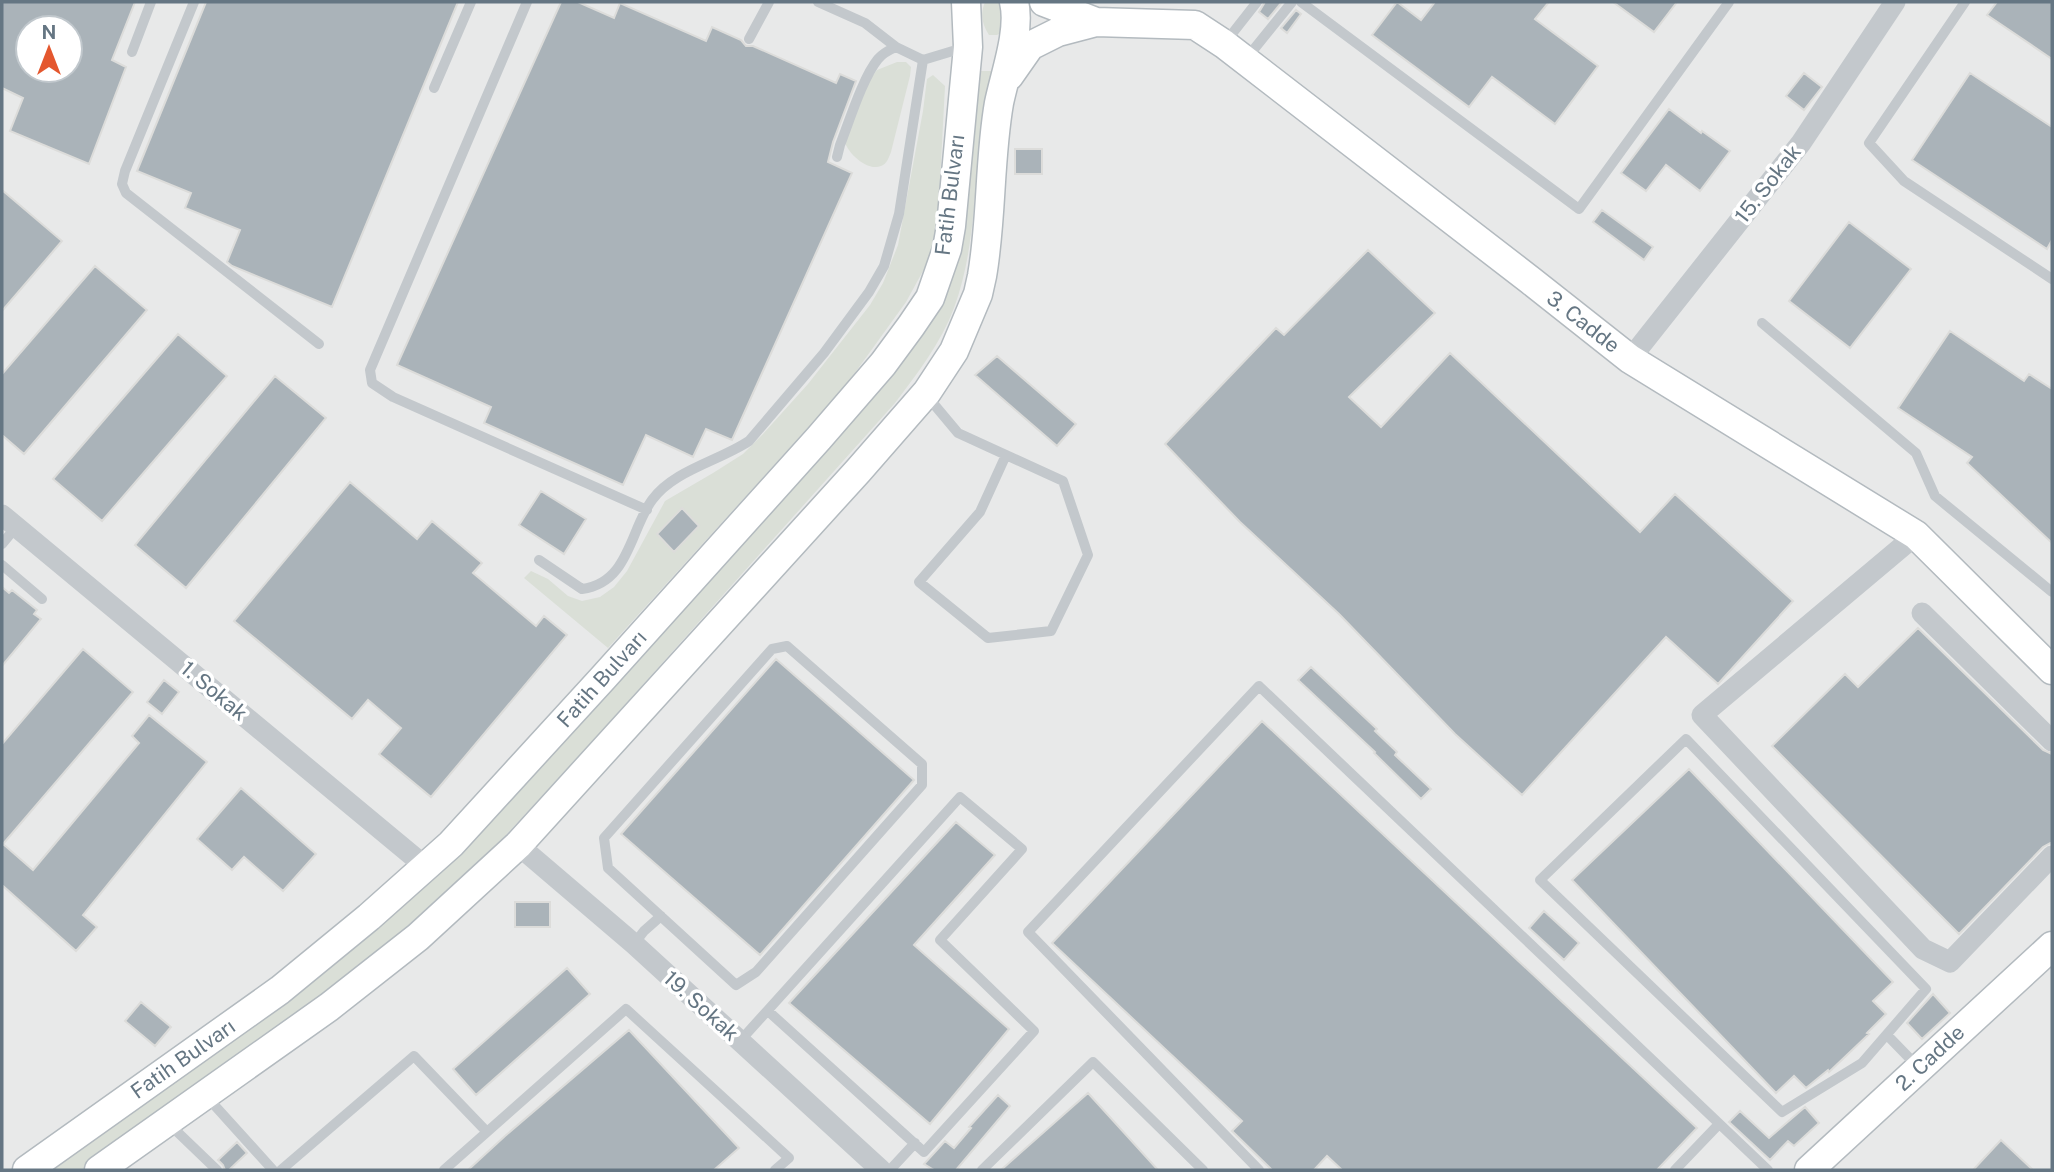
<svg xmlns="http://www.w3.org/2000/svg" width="2054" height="1172" viewBox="0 0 2054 1172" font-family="'Public Sans',sans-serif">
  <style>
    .built { fill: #e8e9e9; fill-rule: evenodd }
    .green { fill: #dadfd7 }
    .building { fill: #aab3b9; stroke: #dcdcda; stroke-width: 2; fill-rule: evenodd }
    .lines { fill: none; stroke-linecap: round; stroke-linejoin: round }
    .secondary-casing { stroke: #b3babf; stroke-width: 31 }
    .lane { stroke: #c3c8cc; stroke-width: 10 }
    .street { stroke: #c3c8cc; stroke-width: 21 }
    .secondary { stroke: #fff; stroke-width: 28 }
    .labels { text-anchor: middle; stroke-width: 7; stroke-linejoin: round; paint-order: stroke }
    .street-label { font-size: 21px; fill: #657683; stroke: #fff }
  </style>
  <rect width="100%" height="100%" fill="#fafaf8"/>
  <!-- built -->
  <path class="built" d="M 2,2 L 2052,2 L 2052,1170 L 2,1170 ZM 28,28 L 70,28 L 70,70 L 28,70 Z"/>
  <!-- green -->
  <path class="green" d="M 985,2 L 1000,2 L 1004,10 L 1003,32 L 997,35 L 989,35 C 982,24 980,14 985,2 Z
    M 897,62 L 906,62 L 911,67 L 910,76 L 891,152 C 889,157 887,164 881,166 C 867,172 846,152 844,139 L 868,82 L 877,70 Z
    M 972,71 L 992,71 C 971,148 982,232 954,308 C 941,343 917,374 895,403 L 588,746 L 457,888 L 409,933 L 82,1170 L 42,1170 L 332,963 L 938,305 Z
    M 933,75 L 945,86 L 938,219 L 929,260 L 906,302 L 844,388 L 608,648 L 524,578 L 531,571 L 548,579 L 568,596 L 582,601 L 600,597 L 614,587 L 627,571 L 665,501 L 713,473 L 743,454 L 763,434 L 808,384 L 870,305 L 883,283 L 898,245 L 923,111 L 927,79 Z"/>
  <!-- building -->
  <path class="building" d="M 2,2 L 135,2 L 112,60 L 126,67 L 89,164 L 10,131 L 23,98 L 2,88 ZM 28,28 L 70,28 L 70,70 L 28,70 Z
    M 206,2 L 458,2 L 332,307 L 232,266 L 227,262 L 240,230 L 185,208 L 191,193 L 137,171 Z
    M 561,2 L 578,2 L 614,18 L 620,3 L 706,41 L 712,27 L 741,40 L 746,46 L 753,46 L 836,83 L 840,74 L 856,81 L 833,142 L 828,162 L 852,173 L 732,440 L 706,429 L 693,457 L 646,435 L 623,485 L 484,423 L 491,407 L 397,365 Z
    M 1265,2 L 1282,2 L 1268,19 L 1259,12 Z
    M 1397,2 L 1421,20 L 1435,2 L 1549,2 L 1535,19 L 1598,66 L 1555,124 L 1492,77 L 1469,107 L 1372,35 Z
    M 1613,2 L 1677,2 L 1654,32 Z
    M 1997,2 L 2052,2 L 2052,59 L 1987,15 Z
    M 1296,10 L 1301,14 L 1287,33 L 1281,28 Z
    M 1804,73 L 1822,87 L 1804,110 L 1786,96 Z
    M 1970,73 L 2052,127 L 2052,240 L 2047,249 L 1912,160 Z
    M 1669,109 L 1701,133 L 1702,131 L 1730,151 L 1700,191 L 1666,165 L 1646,191 L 1621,173 Z
    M 1015,149 L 1042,149 L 1042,174 L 1015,174 Z
    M 2,190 L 62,241 L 2,311 Z
    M 1602,210 L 1653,247 L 1644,260 L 1593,222 Z
    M 1849,222 L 1911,269 L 1850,348 L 1789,301 Z
    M 1368,250 L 1435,313 L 1349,397 L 1381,427 L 1450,353 L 1640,532 L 1675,494 L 1793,601 L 1718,684 L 1666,637 L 1522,795 L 1455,734 L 1339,614 L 1240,522 L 1165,444 L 1276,328 L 1284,335 Z
    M 95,266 L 147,310 L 24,454 L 2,435 L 2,374 Z
    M 1950,331 L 2024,381 L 2029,374 L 2052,389 L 2052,543 L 1967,463 L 1972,457 L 1898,408 Z
    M 178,334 L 227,376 L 102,521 L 53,479 Z
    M 997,356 L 1076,424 L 1057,446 L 975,375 Z
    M 275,376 L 326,418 L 186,588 L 135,545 Z
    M 350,482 L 417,539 L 432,521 L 482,563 L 473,573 L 536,626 L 544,616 L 567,635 L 431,797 L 379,754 L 401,728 L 368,700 L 352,719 L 234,621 Z
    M 541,491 L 586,519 L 564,554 L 519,525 Z
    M 682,508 L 699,526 L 674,552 L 657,534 Z
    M 2,587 L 9,593 L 12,590 L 37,610 L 34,614 L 41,619 L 2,666 Z
    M 1918,628 L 2043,750 L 2052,754 L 2052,842 L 2043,847 L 1959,934 L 1772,746 L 1845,674 L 1858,687 Z
    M 83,649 L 133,692 L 3,844 L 33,870 L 139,743 L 132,736 L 149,715 L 207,762 L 83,915 L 97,927 L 76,951 L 2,885 L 2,744 Z
    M 776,659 L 914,780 L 760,955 L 621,834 Z
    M 1311,667 L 1377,729 L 1375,731 L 1397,752 L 1395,755 L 1431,789 L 1421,799 L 1374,753 L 1375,752 L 1298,680 Z
    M 164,680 L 179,692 L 162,714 L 147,702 Z
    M 1262,721 L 1697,1128 L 1657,1170 L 1342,1170 L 1327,1156 L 1314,1170 L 1272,1170 L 1232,1131 L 1242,1121 L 1052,943 Z
    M 1689,769 L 1893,982 L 1873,1001 L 1886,1014 L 1867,1033 L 1869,1034 L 1829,1072 L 1828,1070 L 1806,1088 L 1794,1076 L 1776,1093 L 1572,880 Z
    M 241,788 L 316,854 L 283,891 L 244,857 L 232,870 L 197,839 Z
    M 956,822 L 995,855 L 914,945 L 1009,1029 L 930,1124 L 789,1003 Z
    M 515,902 L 550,902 L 550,927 L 515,927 Z
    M 1544,911 L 1579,943 L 1564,960 L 1529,928 Z
    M 567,968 L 590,994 L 476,1095 L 453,1069 Z
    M 1933,994 L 1950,1013 L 1922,1039 L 1907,1023 Z
    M 141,1002 L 171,1027 L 155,1046 L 125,1021 Z
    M 629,1030 L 739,1148 L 714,1170 L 468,1170 L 505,1136 Z
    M 1088,1093 L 1158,1170 L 1001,1170 Z
    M 998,1095 L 1010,1106 L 956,1170 L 934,1170 L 924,1164 L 945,1141 L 954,1148 L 971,1128 L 969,1127 Z
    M 1805,1107 L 1819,1123 L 1794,1146 L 1788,1141 L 1770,1160 L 1729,1122 L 1740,1111 L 1769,1138 Z
    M 2001,1140 L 2033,1170 L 1973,1170 Z
    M 237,1142 L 247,1153 L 229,1170 L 225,1170 L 223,1165 L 218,1160 Z"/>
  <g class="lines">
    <!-- secondary casing -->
    <g class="secondary-casing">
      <path id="secondary" d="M 1044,2 L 1096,22
        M 1009,76 L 1030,46 L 1058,32 L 1096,22 L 1195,25 L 1224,44 L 1530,280 L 1630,359 L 1916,535 L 2052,670
        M 27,1170 L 280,990 L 369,917 L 451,844 L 603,678 L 819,438 L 883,364 L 911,326 L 930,298 L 947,249 L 951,226 L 968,47 L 966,2
        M 99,1170 L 329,1007 L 418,937 L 518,845 L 858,471 L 927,392 L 954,351 L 978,294 L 982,276 C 992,219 989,160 999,103 C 1005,74 1021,30 1014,2
        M 1809,1170 L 2052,946"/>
    </g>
    <!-- lane -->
    <path class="lane" d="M 194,2 L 125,171 L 122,184 L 126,193 L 319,344
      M 527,2 L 370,370 L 372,383 L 393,397 L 647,510
      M 818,2 L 865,23 L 896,47 L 923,60 L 966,47
      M 1301,2 L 1579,209 L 1729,2
      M 1965,2 L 1869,143 L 1904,181 L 2052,279
      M 749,39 L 769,2
      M 1224,44 L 1257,2
      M 132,52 L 151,2
      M 1246,59 L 1292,2
      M 434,88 L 471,2
      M 837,157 L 840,145 C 849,122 863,77 878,59 C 883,53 889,50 896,47
      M 1762,323 L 1916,453 L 1935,496 L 2052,592
      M 927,396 L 958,433 L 1063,481 L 1088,555 L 1051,631 L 988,638 L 919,582 L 980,512 L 1006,455
      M 2,544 L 16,527
      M 539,560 L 582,589 C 629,583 630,530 652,500 C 674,470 719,461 749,441 L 824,353 L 869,292 L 884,266 L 899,214 L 923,60
      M 2,565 L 42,599
      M 787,646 L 922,764 L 922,785 L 756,972 L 736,985 L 608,868 L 604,838 L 772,649 Z
      M 1686,739 L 1926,989 L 1862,1063 L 1782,1112 L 1540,880 Z
      M 634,944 L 644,931 L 661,916
      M 1887,1035 L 1919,1068
      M 740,1041 L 960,797 L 1022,849 L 940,940 L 1034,1031 L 924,1152 L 768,1011
      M 207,1097 L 273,1170
      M 168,1123 L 217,1170
      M 281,1170 L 414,1056 L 487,1132
      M 444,1170 L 626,1009 L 789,1158 L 775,1170
      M 890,1170 L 915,1143
      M 982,1170 L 1093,1062 L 1203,1170
      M 1259,1170 L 1028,932 L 1259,686 L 1768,1170
      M 1675,1170 L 1719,1124"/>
    <!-- street -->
    <path class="street" d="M 1630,359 L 1801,143 L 1895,2
      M 2,515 L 426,867
      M 1916,535 L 1702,715 L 1923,949 L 1950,962 L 2052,856
      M 1922,613 L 2052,741
      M 518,845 L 634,944 L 881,1170"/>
    <!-- secondary -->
    <use href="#secondary" class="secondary"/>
  </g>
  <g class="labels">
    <!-- street labels -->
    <g class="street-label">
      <text transform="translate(1768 184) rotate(-52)" y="7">15. Sokak</text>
      <text transform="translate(950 195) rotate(-83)" y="7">Fatih Bulvarı</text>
      <text transform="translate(1583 322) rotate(38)" y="7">3. Cadde</text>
      <text transform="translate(602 679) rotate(-48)" y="7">Fatih Bulvarı</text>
      <text transform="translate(214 691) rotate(40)" y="7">1. Sokak</text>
      <text transform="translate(701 1006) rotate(42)" y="7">19. Sokak</text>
      <text transform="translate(1930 1058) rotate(-43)" y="7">2. Cadde</text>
      <text transform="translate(183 1059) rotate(-35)" y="7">Fatih Bulvarı</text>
    </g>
  </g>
  <!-- border -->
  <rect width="2054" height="1172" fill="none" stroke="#657683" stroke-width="7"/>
  <!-- north arrow -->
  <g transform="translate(49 49)"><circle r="33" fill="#ffffff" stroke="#c1c8cd" stroke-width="2"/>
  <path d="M0-5L12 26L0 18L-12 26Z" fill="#e4572e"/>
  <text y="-10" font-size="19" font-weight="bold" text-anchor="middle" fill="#657683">N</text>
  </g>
</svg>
